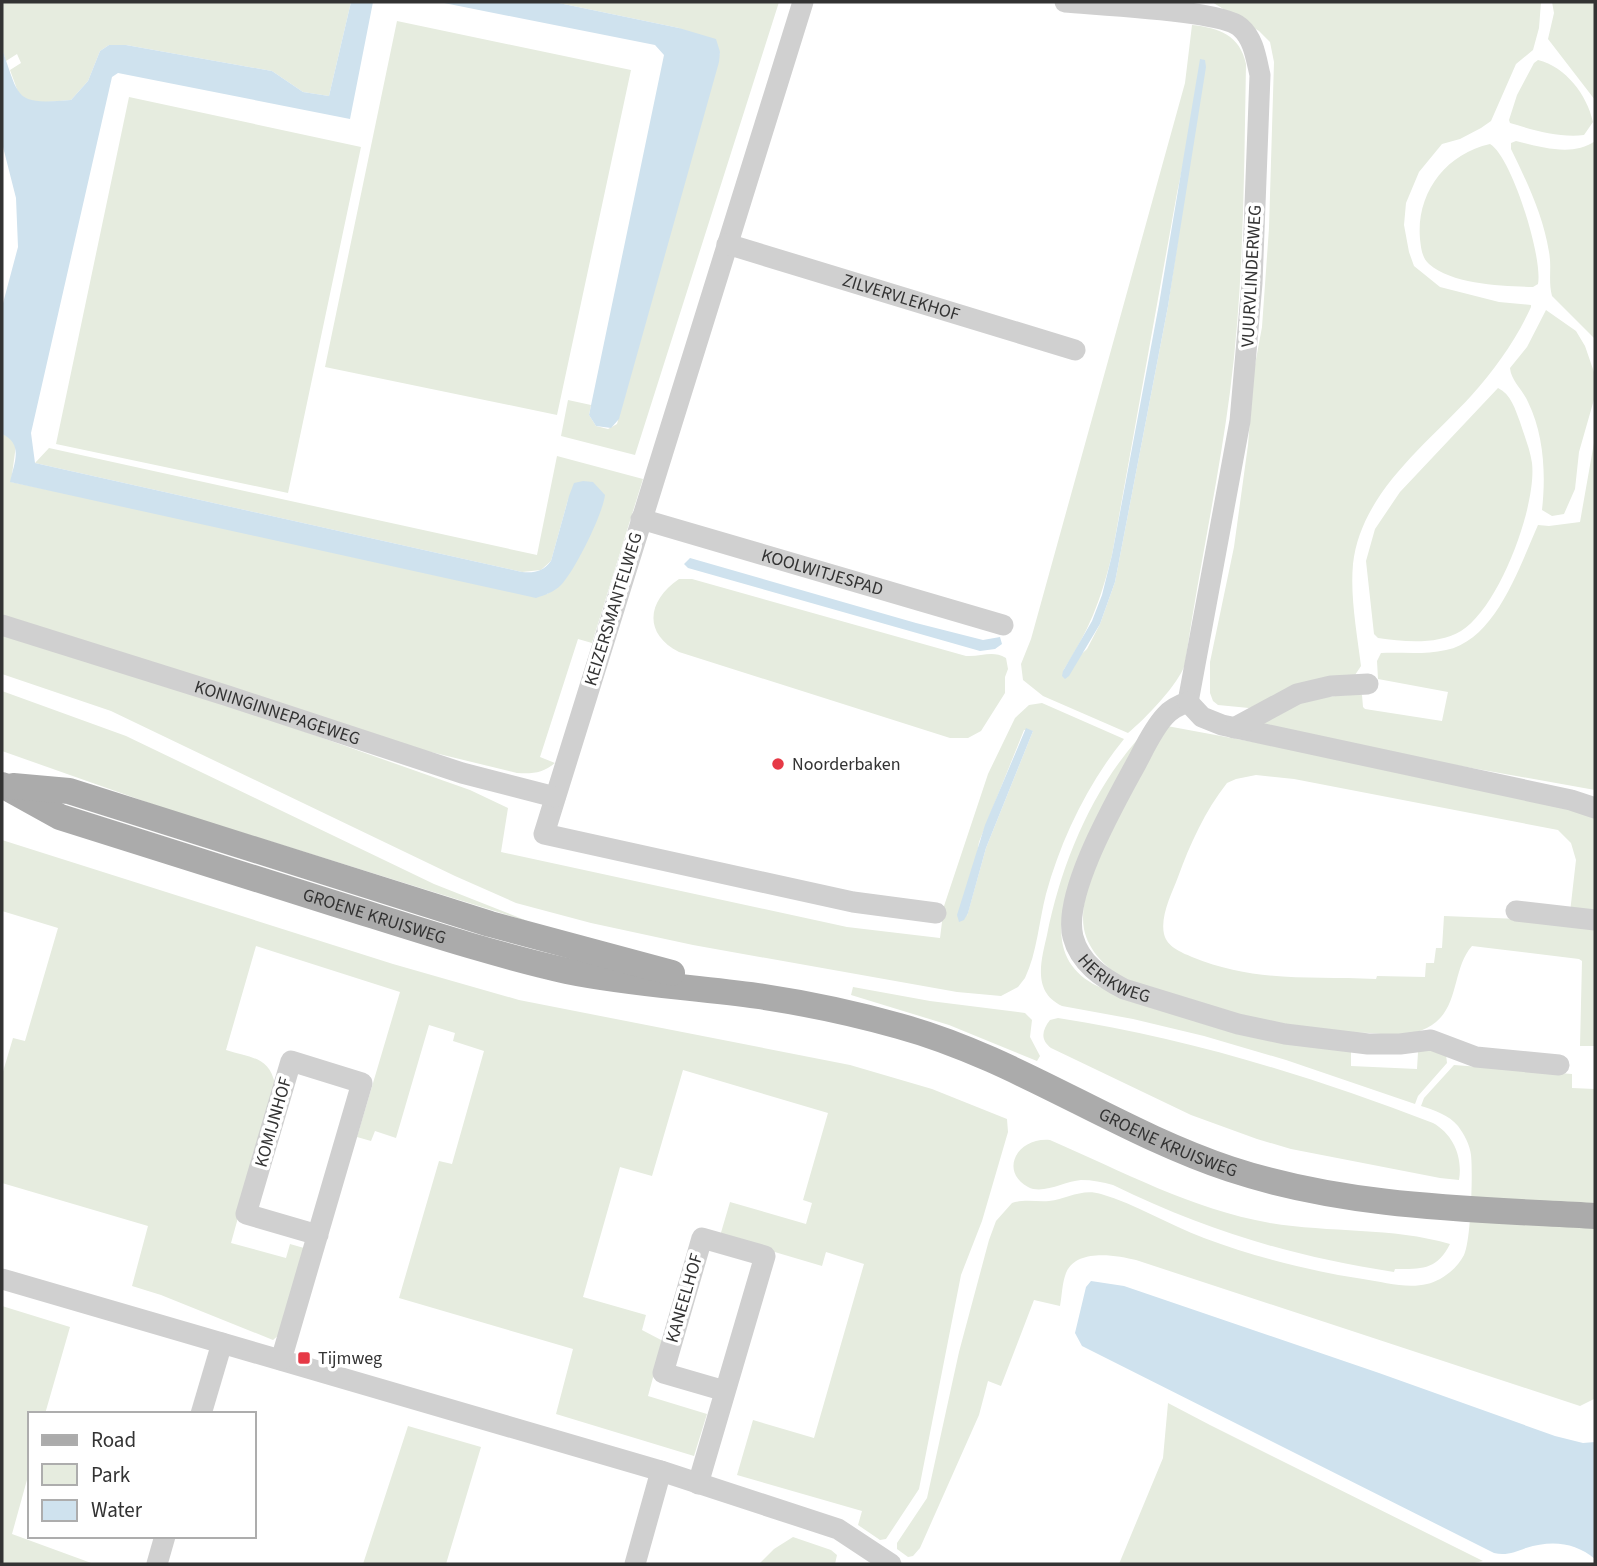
<svg xmlns="http://www.w3.org/2000/svg" width="1597" height="1566" viewBox="0 0 1597 1566" font-family="'Source Sans 3',sans-serif">
  <style>
    .green { fill: #e6ecdf; fill-rule: evenodd }
    .water { fill: #cfe2ee }
    .lines { fill: none; stroke-linecap: round; stroke-linejoin: round }
    .minor { stroke: #d0d0d0; stroke-width: 21 }
    .major { stroke: #ababab; stroke-width: 26 }
    .poi-dot { fill: #e63946; stroke: #fff; stroke-width: 2.5 }
    .labels { text-anchor: middle; stroke-width: 7; stroke-linejoin: round; paint-order: stroke }
    .street-label { font-size: 18px; fill: #333; stroke: #fff }
    .poi-label { font-size: 18px; fill: #333; stroke: #fff; text-anchor: start }
  </style>
  <rect width="100%" height="100%" fill="#fff"/>
  <!-- green -->
  <path class="green" d="M 2,2 L 351,2 L 329,96 L 303,92 L 272,71 L 126,45 L 109,45 L 100,51 L 88,81 L 71,100 L 35,103 L 24,98 L 18,92 L 10,70 L 21,63 L 17,54 L 6,61 L 2,49 Z
    M 554,2 L 779,2 L 635,455 L 561,436 L 568,400 L 591,405 L 589,415 L 596,426 L 608,429 L 617,424 L 720,52 L 679,28 Z
    M 1212,2 L 1541,2 L 1539,28 L 1533,50 L 1516,64 L 1491,121 L 1481,128 L 1460,139 L 1442,144 L 1419,172 L 1406,203 L 1404,225 L 1409,252 L 1414,266 L 1440,287 L 1499,302 L 1531,305 L 1531,307 C 1516,340 1495,369 1471,396 C 1426,445 1361,493 1353,564 C 1350,597 1357,633 1361,666 L 1355,675 L 1249,708 L 1218,705 L 1213,701 L 1210,693 L 1210,662 L 1234,547 L 1248,445 L 1254,370 L 1262,327 L 1269,228 L 1274,62 L 1270,42 L 1259,31 Z
    M 1552,2 L 1595,2 L 1595,100 L 1548,39 L 1554,13 Z
    M 397,21 L 631,70 L 557,415 L 325,367 Z
    M 1192,25 C 1219,28 1240,35 1246,64 C 1244,174 1244,284 1230,392 C 1218,484 1198,573 1185,664 C 1179,684 1145,719 1128,733 L 1043,696 L 1023,680 L 1021,664 L 1031,639 L 1185,83 ZM 1205,60 L 1168,306 L 1115,582 L 1100,624 L 1087,649 L 1063,671 C 1089,630 1100,603 1112,555 L 1177,193 Z
    M 1538,60 C 1566,67 1587,95 1593,122 L 1584,135 C 1560,138 1533,130 1510,123 L 1509,120 L 1517,95 L 1534,63 Z
    M 129,97 L 361,147 L 288,493 L 56,444 Z
    M 1516,141 C 1541,147 1573,157 1595,141 L 1595,339 L 1552,296 C 1548,281 1552,267 1549,252 C 1543,215 1527,182 1511,149 L 1511,143 Z
    M 1490,144 C 1512,157 1543,258 1538,284 L 1533,287 C 1503,286 1453,285 1429,264 C 1422,258 1421,248 1420,239 C 1416,194 1445,154 1490,144 Z
    M 1546,310 L 1576,331 L 1585,346 L 1595,375 L 1595,396 L 1579,452 L 1575,489 L 1564,514 L 1552,516 L 1542,510 C 1546,474 1544,435 1528,402 C 1523,390 1511,381 1510,368 L 1527,347 Z
    M 1498,388 C 1511,394 1515,409 1520,422 C 1524,435 1530,449 1532,463 C 1537,506 1499,608 1461,631 C 1437,645 1405,642 1378,638 L 1374,634 L 1366,561 L 1375,529 L 1400,492 Z
    M 2,434 L 11,438 L 16,445 L 11,482 L 548,594 L 569,496 L 551,561 L 541,570 L 522,572 L 35,463 L 49,448 L 537,555 L 557,456 L 643,479 L 592,643 L 578,639 L 540,757 L 555,763 C 543,773 533,774 517,773 L 398,744 L 2,615 Z
    M 1595,437 L 1595,790 L 1332,743 L 1262,725 C 1288,701 1327,694 1362,695 L 1363,707 L 1365,709 L 1442,721 L 1448,692 L 1378,679 L 1377,661 L 1381,653 C 1403,652 1424,655 1446,650 C 1496,640 1520,565 1538,525 L 1549,526 L 1580,522 Z
    M 679,579 L 692,579 L 966,656 C 982,657 992,650 1006,658 L 1008,669 L 1005,677 L 1005,693 L 981,731 L 968,738 L 950,738 L 679,652 C 642,633 648,600 679,579 Z
    M 2,635 L 226,704 L 470,790 L 508,808 L 501,852 L 847,927 L 940,938 L 944,906 L 988,774 L 1015,718 L 1029,705 L 1042,703 L 1124,739 C 1088,783 1061,839 1046,894 C 1039,921 1037,953 1025,978 L 1018,987 L 1001,996 L 957,992 L 693,945 L 591,923 L 516,903 L 455,876 L 111,711 L 2,674 ZM 1024,730 L 1033,731 L 986,848 L 967,916 L 979,842 Z
    M 2,691 L 126,736 L 434,884 L 530,922 L 169,810 L 2,751 Z
    M 1167,726 L 1392,768 L 1595,813 L 1595,1046 L 1580,1046 L 1582,961 L 1579,959 L 1472,946 C 1453,967 1459,1003 1436,1022 C 1419,1037 1391,1035 1370,1033 C 1352,1032 1334,1034 1317,1032 C 1269,1026 1223,1010 1178,996 C 1162,991 1142,988 1127,980 C 1108,970 1088,951 1084,929 C 1074,877 1142,774 1167,726 ZM 1256,775 L 1294,779 L 1558,830 L 1571,843 L 1576,860 L 1569,921 L 1444,916 L 1442,948 L 1436,948 L 1434,963 L 1426,963 L 1425,977 L 1377,976 L 1376,979 C 1309,976 1256,983 1192,957 C 1181,952 1167,947 1164,934 C 1160,916 1172,893 1178,877 C 1190,844 1205,811 1227,783 L 1236,779 Z
    M 1137,740 L 1062,921 C 1058,953 1073,976 1102,988 L 1351,1049 L 1351,1066 L 1417,1069 L 1418,1052 L 1423,1046 L 1446,1054 L 1447,1063 L 1418,1096 L 1415,1104 L 1286,1060 L 1204,1036 L 1133,1019 L 1062,1006 C 1032,992 1041,961 1047,935 C 1061,865 1090,794 1137,740 Z
    M 2,840 L 393,964 L 519,1000 L 850,1065 L 932,1089 L 1007,1119 L 1008,1132 L 982,1221 L 961,1275 L 919,1489 L 886,1539 L 880,1540 L 858,1525 L 862,1511 L 737,1475 L 753,1420 L 814,1438 L 864,1264 L 826,1252 L 822,1266 L 720,1236 L 730,1202 L 806,1224 L 812,1203 L 803,1200 L 828,1113 L 683,1070 L 652,1176 L 620,1167 L 583,1297 L 646,1315 L 642,1330 L 663,1341 L 648,1396 L 707,1414 L 694,1456 L 556,1414 L 573,1349 L 399,1298 L 439,1161 L 452,1164 L 484,1051 L 453,1041 L 455,1033 L 429,1025 L 396,1138 L 375,1131 L 371,1141 L 357,1137 L 400,992 L 256,946 L 226,1050 C 250,1058 269,1056 275,1084 L 231,1243 L 286,1258 L 290,1244 L 304,1248 L 280,1334 L 273,1340 L 161,1295 L 132,1286 L 148,1226 L 2,1183 L 2,1075 L 13,1038 L 25,1041 L 58,928 L 2,911 Z
    M 853,987 L 930,1001 L 1025,1013 L 1032,1020 L 1030,1037 L 1040,1056 L 1037,1061 L 949,1025 L 851,995 Z
    M 1058,1018 C 1187,1038 1311,1076 1433,1123 C 1453,1134 1463,1157 1459,1180 L 1440,1178 L 1291,1149 L 1257,1139 L 1191,1115 L 1051,1048 C 1040,1040 1042,1030 1050,1020 Z
    M 1454,1065 L 1572,1074 L 1572,1088 L 1595,1089 L 1594,1399 L 1580,1406 L 1136,1260 C 1116,1255 1076,1248 1066,1273 C 1062,1283 1062,1296 1060,1306 L 1034,1300 L 1001,1386 L 988,1381 L 979,1415 L 920,1548 L 913,1556 L 908,1557 L 897,1549 L 897,1543 L 927,1498 L 959,1352 L 989,1240 L 996,1221 L 1012,1203 C 1024,1199 1037,1202 1049,1201 C 1067,1199 1082,1188 1101,1194 C 1136,1204 1169,1225 1204,1238 C 1255,1257 1309,1271 1363,1279 C 1383,1282 1407,1289 1427,1284 C 1441,1281 1457,1269 1464,1255 C 1471,1241 1473,1172 1471,1155 C 1470,1145 1464,1134 1458,1126 C 1449,1115 1434,1110 1421,1106 L 1424,1098 Z
    M 1050,1140 C 1122,1171 1191,1209 1270,1223 C 1330,1233 1392,1227 1450,1244 C 1437,1270 1422,1269 1395,1269 L 1394,1272 C 1290,1256 1208,1231 1113,1185 C 1103,1182 1092,1180 1081,1180 C 1065,1181 1043,1195 1028,1187 C 999,1171 1017,1137 1050,1140 Z
    M 2,1306 L 70,1327 L 45,1414 L 30,1414 L 30,1469 L 12,1534 L 94,1564 L 2,1564 Z
    M 1168,1403 L 1210,1425 L 1483,1561 L 1470,1564 L 1119,1564 L 1163,1458 Z
    M 408,1426 L 481,1447 L 446,1564 L 363,1564 Z
    M 793,1537 L 831,1550 L 837,1555 L 835,1564 L 759,1564 L 774,1549 Z"/>
  <!-- water -->
  <path class="water" d="M 351,2 L 373,2 L 350,119 L 118,73 L 112,77 L 31,433 L 35,463 L 522,572 C 534,573 543,572 551,561 L 569,496 L 574,483 L 583,481 L 593,482 L 605,495 C 603,514 574,572 561,585 C 554,592 545,595 536,598 L 10,482 C 14,463 24,444 2,434 L 2,307 L 18,247 L 16,198 L 2,143 L 2,49 C 20,99 14,105 71,100 L 88,81 L 100,51 L 109,45 L 126,45 L 272,71 L 303,92 L 329,96 Z
    M 439,2 L 554,2 L 679,28 L 716,39 L 720,52 L 719,62 L 619,419 L 611,428 L 596,426 L 589,415 L 664,55 L 655,45 Z
    M 1200,59 L 1205,60 L 1206,67 L 1168,306 L 1115,582 L 1100,624 L 1069,676 L 1065,679 L 1062,676 L 1063,671 L 1092,621 L 1102,595 L 1112,555 L 1159,304 Z
    M 690,558 L 916,623 L 983,640 L 1000,637 L 1002,644 L 995,649 L 980,651 L 688,568 L 684,564 Z
    M 1026,728 L 1033,731 L 986,848 L 968,913 L 964,920 L 959,922 L 957,915 L 985,825 Z
    M 1091,1281 L 1124,1286 L 1379,1373 L 1555,1436 L 1583,1443 L 1595,1442 L 1595,1559 C 1575,1542 1551,1540 1526,1548 C 1515,1552 1506,1556 1494,1553 L 1082,1346 L 1075,1333 L 1086,1287 Z"/>
  <g class="lines">
    <!-- minor -->
    <g class="minor">
      <path d="M 803,2 L 544,834 L 853,902 L 936,913"/>
      <path d="M 1065,2 C 1097,5 1221,10 1240,27 C 1254,39 1256,58 1260,75 L 1252,283 L 1240,421 L 1188,702"/>
      <path id="s1" d="M 727,244 L 1075,350"/>
      <path id="s2" d="M 641,519 L 1003,625"/>
      <path id="s3" d="M 2,625 L 228,696 L 462,773 L 555,797"/>
      <path id="s4" d="M 1188,702 C 1179,705 1171,709 1165,716 C 1153,729 1145,747 1137,762 C 1116,801 1062,894 1073,937 C 1080,963 1101,977 1124,989 L 1238,1024 L 1285,1034 L 1368,1044 L 1400,1044 L 1431,1040 L 1476,1057 L 1559,1065"/>
      <path d="M 1188,702 L 1202,717 L 1222,725 L 1571,800 L 1595,808"/>
      <path d="M 1234,728 L 1297,694 L 1331,686 L 1368,684"/>
      <path d="M 1516,911 L 1595,920"/>
      <path d="M 2,1279 L 661,1471 L 838,1529 L 891,1564"/>
      <path d="M 281,1360 L 362,1083 L 291,1061 L 246,1214 L 318,1235"/>
      <path d="M 201,1414 L 222,1343"/>
      <path d="M 698,1484 L 765,1256 L 702,1238 L 663,1373 L 725,1391"/>
      <path d="M 157,1564 L 165,1536"/>
      <path d="M 635,1564 L 661,1471"/>
    </g>
    <!-- major -->
    <g class="major">
      <path id="s5" d="M 2,785 L 60,817 C 152,846 244,875 336,904 C 413,928 488,953 567,971 C 630,984 694,987 758,996 C 805,1003 853,1013 899,1026 C 1016,1058 1116,1131 1230,1169 C 1348,1208 1473,1209 1595,1216"/>
      <path d="M 13,786 L 69,791 L 490,924 L 672,973"/>
    </g>
  </g>
  <!-- markers -->
  <g class="poi-dot">
    <circle cx="778" cy="764" r="7"/>
    <rect x="297" y="1351" width="14" height="14" rx="3.5"/>
  </g>
  <g class="labels">
    <!-- street labels -->
    <g class="street-label">
      <text transform="translate(1251 276) rotate(-87)" y="6">VUURVLINDERWEG</text>
      <text dy="6" stroke="none"><textPath href="#s1" startOffset="182">ZILVERVLEKHOF</textPath></text>
      <text dy="6" stroke="none"><textPath href="#s2" startOffset="189">KOOLWITJESPAD</textPath></text>
      <text transform="translate(613 609) rotate(-73)" y="6">KEIZERSMANTELWEG</text>
      <text dy="6" stroke="none"><textPath href="#s3" startOffset="289">KONINGINNEPAGEWEG</textPath></text>
      <text dy="6" stroke="none"><textPath href="#s5" startOffset="396">GROENE KRUISWEG</textPath></text>
      <text dy="6" stroke="none"><textPath href="#s4" startOffset="332">HERIKWEG</textPath></text>
      <text transform="translate(273 1122) rotate(-74)" y="6">KOMIJNHOF</text>
      <text dy="6" stroke="none"><textPath href="#s5" startOffset="1227">GROENE KRUISWEG</textPath></text>
      <text transform="translate(684 1298) rotate(-74)" y="6">KANEELHOF</text>
    </g>
    <!-- poi labels -->
    <g class="poi-label">
      <text x="792" y="770">Noorderbaken</text>
      <text x="318" y="1364">Tijmweg</text>
    </g>
  </g>
  <!-- border -->
  <rect width="1597" height="1566" fill="none" stroke="#333333" stroke-width="7"/>
  <!-- legend -->
  <rect x="28" y="1412" width="228" height="126" fill="#ffffff" stroke="#adadad" stroke-width="2"/>
  <rect x="42" y="1435" width="35" height="10" fill="#ababab" stroke="#adadad" stroke-width="2"/>
  <text x="91" y="1447" font-size="21" fill="#333333">Road</text>
  <rect x="42" y="1464" width="35" height="21" fill="#e6ecdf" stroke="#adadad" stroke-width="2"/>
  <text x="91" y="1482" font-size="21" fill="#333333">Park</text>
  <rect x="42" y="1500" width="35" height="21" fill="#cfe2ee" stroke="#adadad" stroke-width="2"/>
  <text x="91" y="1517" font-size="21" fill="#333333">Water</text>
</svg>
